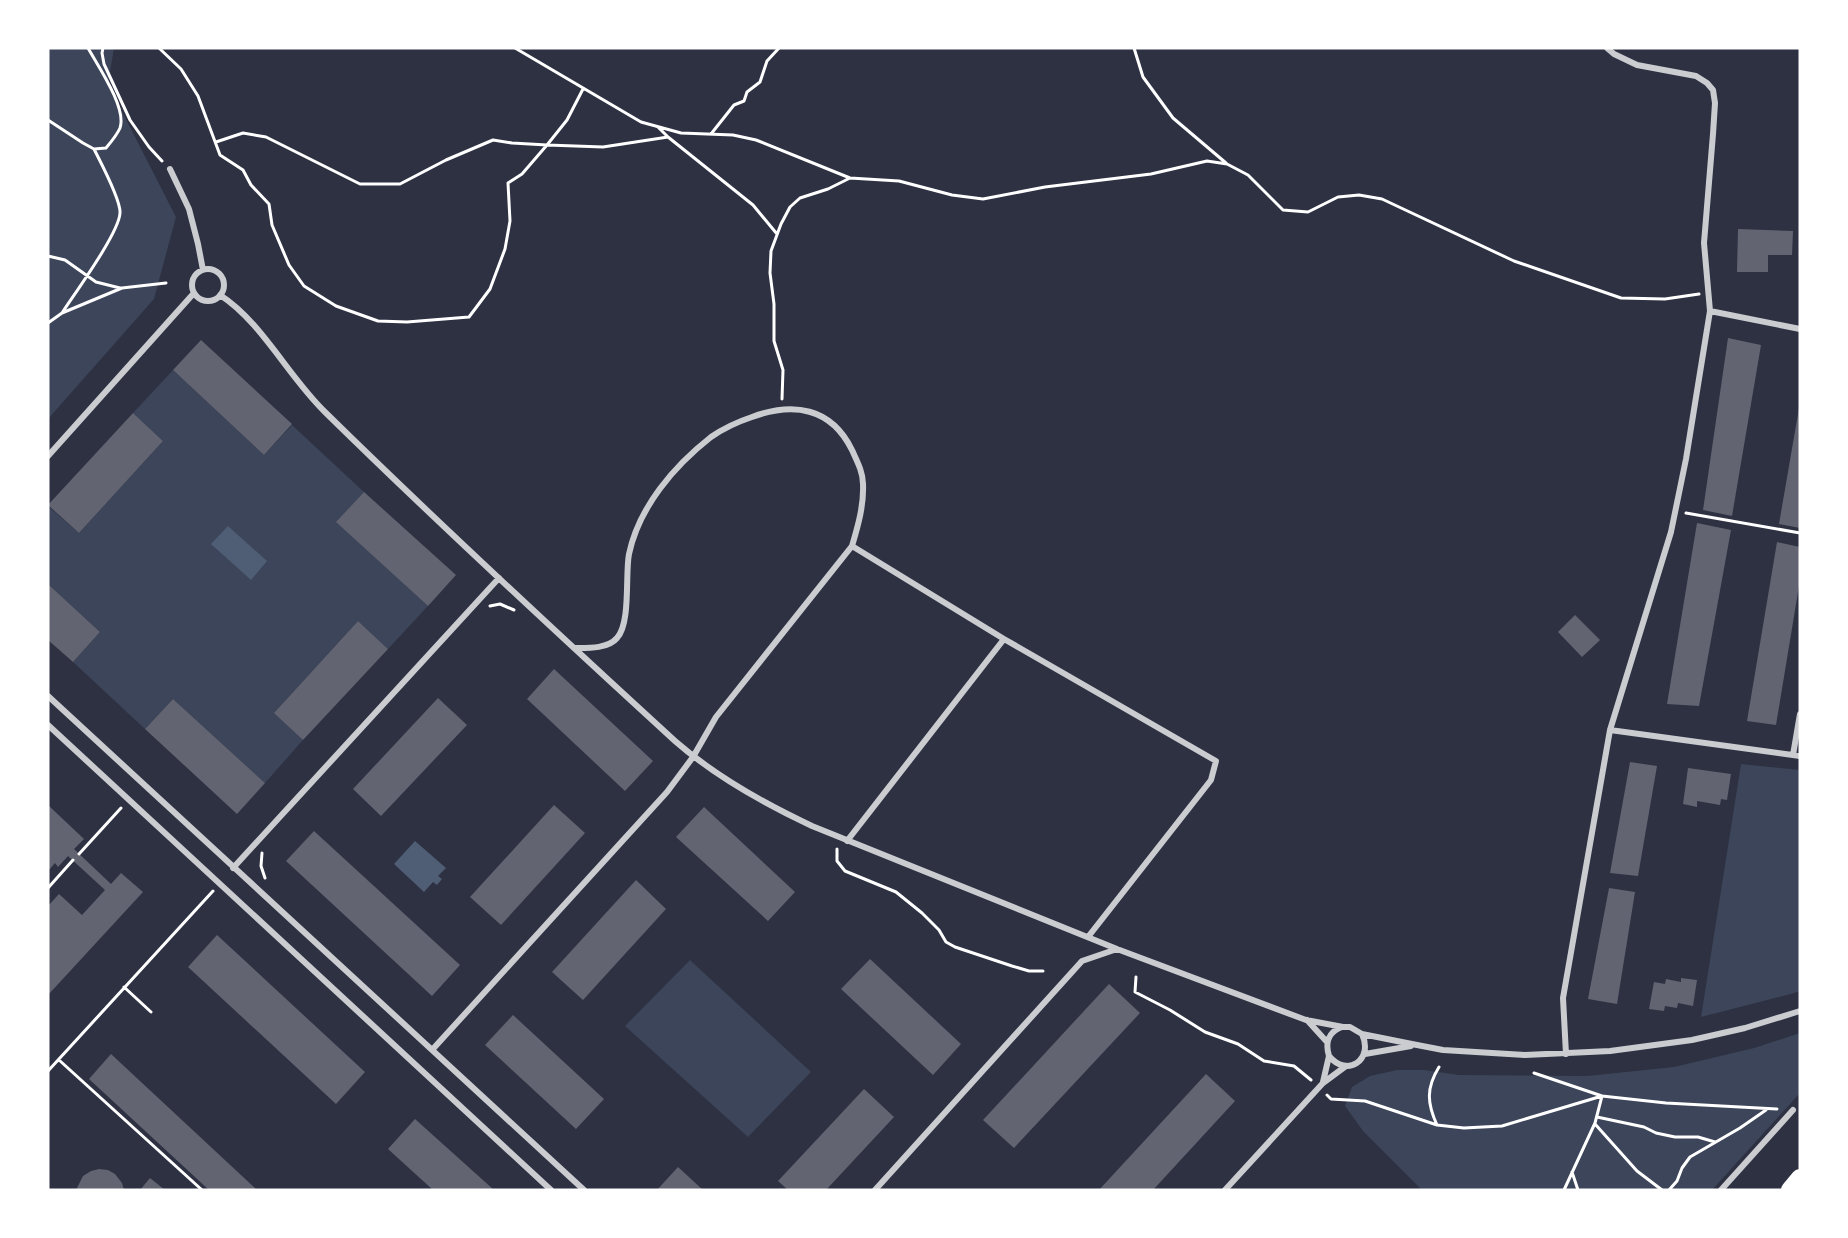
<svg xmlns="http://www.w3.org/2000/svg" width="1848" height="1238" viewBox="0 0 1848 1238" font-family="'Playfair Display',serif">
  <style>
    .green { fill: #3c4559 }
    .water { fill: #4f5d75 }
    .building { fill: #626471 }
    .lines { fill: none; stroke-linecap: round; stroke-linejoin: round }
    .path { stroke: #fff; stroke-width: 3 }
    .minor { stroke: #caccd0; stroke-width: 6 }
    .motorway { stroke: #fff; stroke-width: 18 }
  </style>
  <rect width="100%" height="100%" fill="#2d3142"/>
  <!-- green -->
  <path class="green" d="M 48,48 L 114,48 L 108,84 L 176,217 L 154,299 L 48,419 Z
    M 173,370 L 264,455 L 292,425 L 364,492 L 337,522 L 428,606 L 388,649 L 358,621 L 275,712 L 303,740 L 265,783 L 173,699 L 145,729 L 73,662 L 100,632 L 48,584 L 48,506 L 79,533 L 163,441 L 133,413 Z
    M 1741,764 L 1800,770 L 1800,991 L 1791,994 L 1701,1017 Z
    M 690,960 L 811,1072 L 748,1137 L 625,1026 Z
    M 1800,1033 L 1800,1093 L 1712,1190 L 1422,1190 L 1363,1131 L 1345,1106 L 1352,1087 L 1370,1076 L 1397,1070 L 1424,1070 L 1459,1075 L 1587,1076 L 1674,1067 L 1754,1048 Z"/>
  <!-- water -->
  <path class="water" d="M 228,526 L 267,561 L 251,580 L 211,544 Z
    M 415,841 L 446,868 L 438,876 L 442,879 L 437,885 L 433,882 L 424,892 L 394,864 Z"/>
  <!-- building -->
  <path class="building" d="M 1738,229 L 1793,231 L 1792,255 L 1768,255 L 1768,272 L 1737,272 Z
    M 1728,338 L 1761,345 L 1732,516 L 1703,510 Z
    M 201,340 L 292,424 L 264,455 L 173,370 Z
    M 1799,408 L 1800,409 L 1800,528 L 1779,524 Z
    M 133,413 L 163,441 L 79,533 L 48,505 Z
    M 364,492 L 456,575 L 428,606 L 336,522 Z
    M 1697,523 L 1731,530 L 1699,706 L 1667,704 Z
    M 1777,542 L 1800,547 L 1800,580 L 1776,725 L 1747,721 Z
    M 48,584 L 100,632 L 73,662 L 48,640 Z
    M 1575,615 L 1600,640 L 1582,657 L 1558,632 Z
    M 358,621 L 388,649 L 303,740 L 274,713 Z
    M 554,669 L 653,761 L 625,791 L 527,699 Z
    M 438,698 L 467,725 L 381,816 L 353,789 Z
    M 173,699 L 265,783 L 237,814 L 145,729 Z
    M 1630,762 L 1657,766 L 1638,876 L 1610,873 Z
    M 1688,768 L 1731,774 L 1727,800 L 1721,799 L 1720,805 L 1697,801 L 1697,807 L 1683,804 Z
    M 48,805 L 84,839 L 74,849 L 111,884 L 121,873 L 143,892 L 48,995 L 48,906 L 59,894 L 82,915 L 105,890 L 68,856 L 58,867 L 55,863 L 48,871 Z
    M 554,805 L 585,833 L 501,925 L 470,897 Z
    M 704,807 L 795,892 L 768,921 L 676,837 Z
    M 314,831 L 460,965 L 432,996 L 286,861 Z
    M 636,880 L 666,909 L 583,1000 L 552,972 Z
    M 1609,888 L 1635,892 L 1617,1004 L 1588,999 Z
    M 217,935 L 365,1072 L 336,1104 L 188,967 Z
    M 870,959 L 961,1044 L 933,1075 L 841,989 Z
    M 1681,978 L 1697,980 L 1693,1006 L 1678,1003 L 1677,1008 L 1665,1006 L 1664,1011 L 1649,1009 L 1654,982 L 1665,984 L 1666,979 L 1681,982 Z
    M 1109,984 L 1140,1013 L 1014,1148 L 983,1120 Z
    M 513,1015 L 604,1099 L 576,1129 L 485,1045 Z
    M 111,1054 L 257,1190 L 209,1190 L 89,1079 Z
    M 1206,1074 L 1235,1101 L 1153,1190 L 1099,1190 Z
    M 864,1089 L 894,1117 L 826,1190 L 788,1190 L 778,1181 Z
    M 415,1119 L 494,1190 L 433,1190 L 388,1149 Z
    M 678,1167 L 703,1190 L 657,1190 Z
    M 99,1169 L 108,1170 L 115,1174 L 122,1183 L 124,1190 L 76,1190 L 83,1176 L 91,1171 Z
    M 150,1178 L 165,1190 L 140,1190 Z"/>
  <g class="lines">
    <!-- path -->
    <path class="path" d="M 103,48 L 102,53 L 104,64 L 130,120 L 149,147 L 162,161
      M 159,48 L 181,69 L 198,96 L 220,155 L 243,170 L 251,185 L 269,204 L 272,225 L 289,265 L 304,286 L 336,306 L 378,321 L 407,322 L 469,317 L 490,289 L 505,249 L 510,221 L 508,183 L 522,174 L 547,145 L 603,147 L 668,137
      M 515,48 L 641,122 L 681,133 L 733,135 L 756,140 L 850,178 L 899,181 L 952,195 L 983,199 L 1045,187 L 1151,174 L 1207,161 L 1227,164 L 1248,175 L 1283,210 L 1308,212 L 1338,197 L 1359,195 L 1382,199 L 1514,261 L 1621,298 L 1665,299 L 1699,294
      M 1134,48 L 1143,77 L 1173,118 L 1226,163
      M 48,120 L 83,143 L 94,149 L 106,148 C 111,142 117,135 120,128 C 127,108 98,66 88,48
      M 658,127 L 668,137 L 753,205 L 777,234
      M 711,134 L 734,105 L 744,101 L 747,92 L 760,82 L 767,61 L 779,48
      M 216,142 L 243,133 L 266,137 L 360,184 L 400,184 L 446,160 L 493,140 L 512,143 L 547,145 L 567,120 L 583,89
      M 48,256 L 65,260 L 96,282 L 120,288
      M 62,313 C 75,293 119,233 120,213 C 121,200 101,163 94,149
      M 48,323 L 62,313 L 122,288 L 166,283
      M 782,399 L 783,370 L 774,341 L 774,304 L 770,273 L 771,251 L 781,224 L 790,207 L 800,198 L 828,189 L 850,178
      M 1686,513 L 1800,533
      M 490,606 L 500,604 L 514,610
      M 837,849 L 837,861 L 845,871 L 896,892 L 922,913 L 939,930 L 946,942 L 955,947 L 1012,966 L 1029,971 L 1043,971
      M 262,853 L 261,866 L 265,878
      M 79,854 L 121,808
      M 48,888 L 73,860
      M 1136,977 L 1135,992 L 1170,1010 L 1205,1032 L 1238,1044 L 1264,1061 L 1294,1066 L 1311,1080
      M 124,987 L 151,1012
      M 59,1060 L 202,1190
      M 48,1071 L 213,891
      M 1534,1073 L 1602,1096 L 1595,1123 L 1564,1190
      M 1327,1095 L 1331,1099 L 1365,1101 L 1437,1125 L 1464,1128 L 1502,1126 L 1602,1096 L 1666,1103 L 1777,1109
      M 1597,1117 L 1644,1127 L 1656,1133 L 1675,1137 L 1698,1137 L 1715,1142
      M 1595,1124 L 1637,1171 L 1662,1190
      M 1437,1125 C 1427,1103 1426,1088 1439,1067
      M 1572,1172 L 1578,1190
      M 1669,1190 L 1677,1181 L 1682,1168 L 1690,1157 L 1740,1128 L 1766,1110"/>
    <!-- minor -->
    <path class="minor" d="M 1607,48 L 1614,54 L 1637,65 L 1696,76 L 1707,83 L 1713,90 L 1715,103 L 1713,134 L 1704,243 L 1710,311
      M 170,169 L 189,209 L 198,244 L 203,270
      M192 285a16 16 0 1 1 32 0a16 16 0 1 1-32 0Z
      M 220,295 C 262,322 289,378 326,413 C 440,525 557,633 675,741 C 716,777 763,803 812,826 L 1117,949 L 1306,1020 L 1343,1027 L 1350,1027 L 1362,1034 L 1417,1045 L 1443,1050 L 1525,1055 L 1610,1051 L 1692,1040 L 1745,1028 L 1800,1011
      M 48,456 L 194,293
      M 574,648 C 587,648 608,649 617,638 C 631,623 625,574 629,554 C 639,507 674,466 711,437 C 724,428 737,422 752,417 C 793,402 831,407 852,450 C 857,461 863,472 863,484 C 864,505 858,526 852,546 L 1004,639 L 1216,761 L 1211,780 L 1088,937
      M 48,696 L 584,1190
      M 48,725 L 551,1190
      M 1610,730 L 1800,756
      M 1793,755 L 1800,714
      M 847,841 L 1004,639
      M 233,868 L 499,578
      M 1307,1020 L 1327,1042
      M 1342,1027 C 1328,1032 1325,1043 1329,1056 C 1347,1078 1374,1060 1362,1034
      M 432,1050 L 667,792 L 693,757 L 716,717 L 852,546
      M 1365,1054 L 1411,1046
      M 1566,1054 L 1563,998 L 1610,730 L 1671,532 L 1686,459 L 1710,311 L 1800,329
      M 1323,1082 L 1329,1056
      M 875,1190 L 1082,961 L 1117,949
      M 1225,1190 L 1323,1083 L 1346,1066
      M 1721,1190 L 1793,1110"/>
    <!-- motorway -->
    <path class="motorway" d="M 1790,1190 L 1800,1178"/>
  </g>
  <!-- border -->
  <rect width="1848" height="1238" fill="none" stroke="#ffffff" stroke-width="99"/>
</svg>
